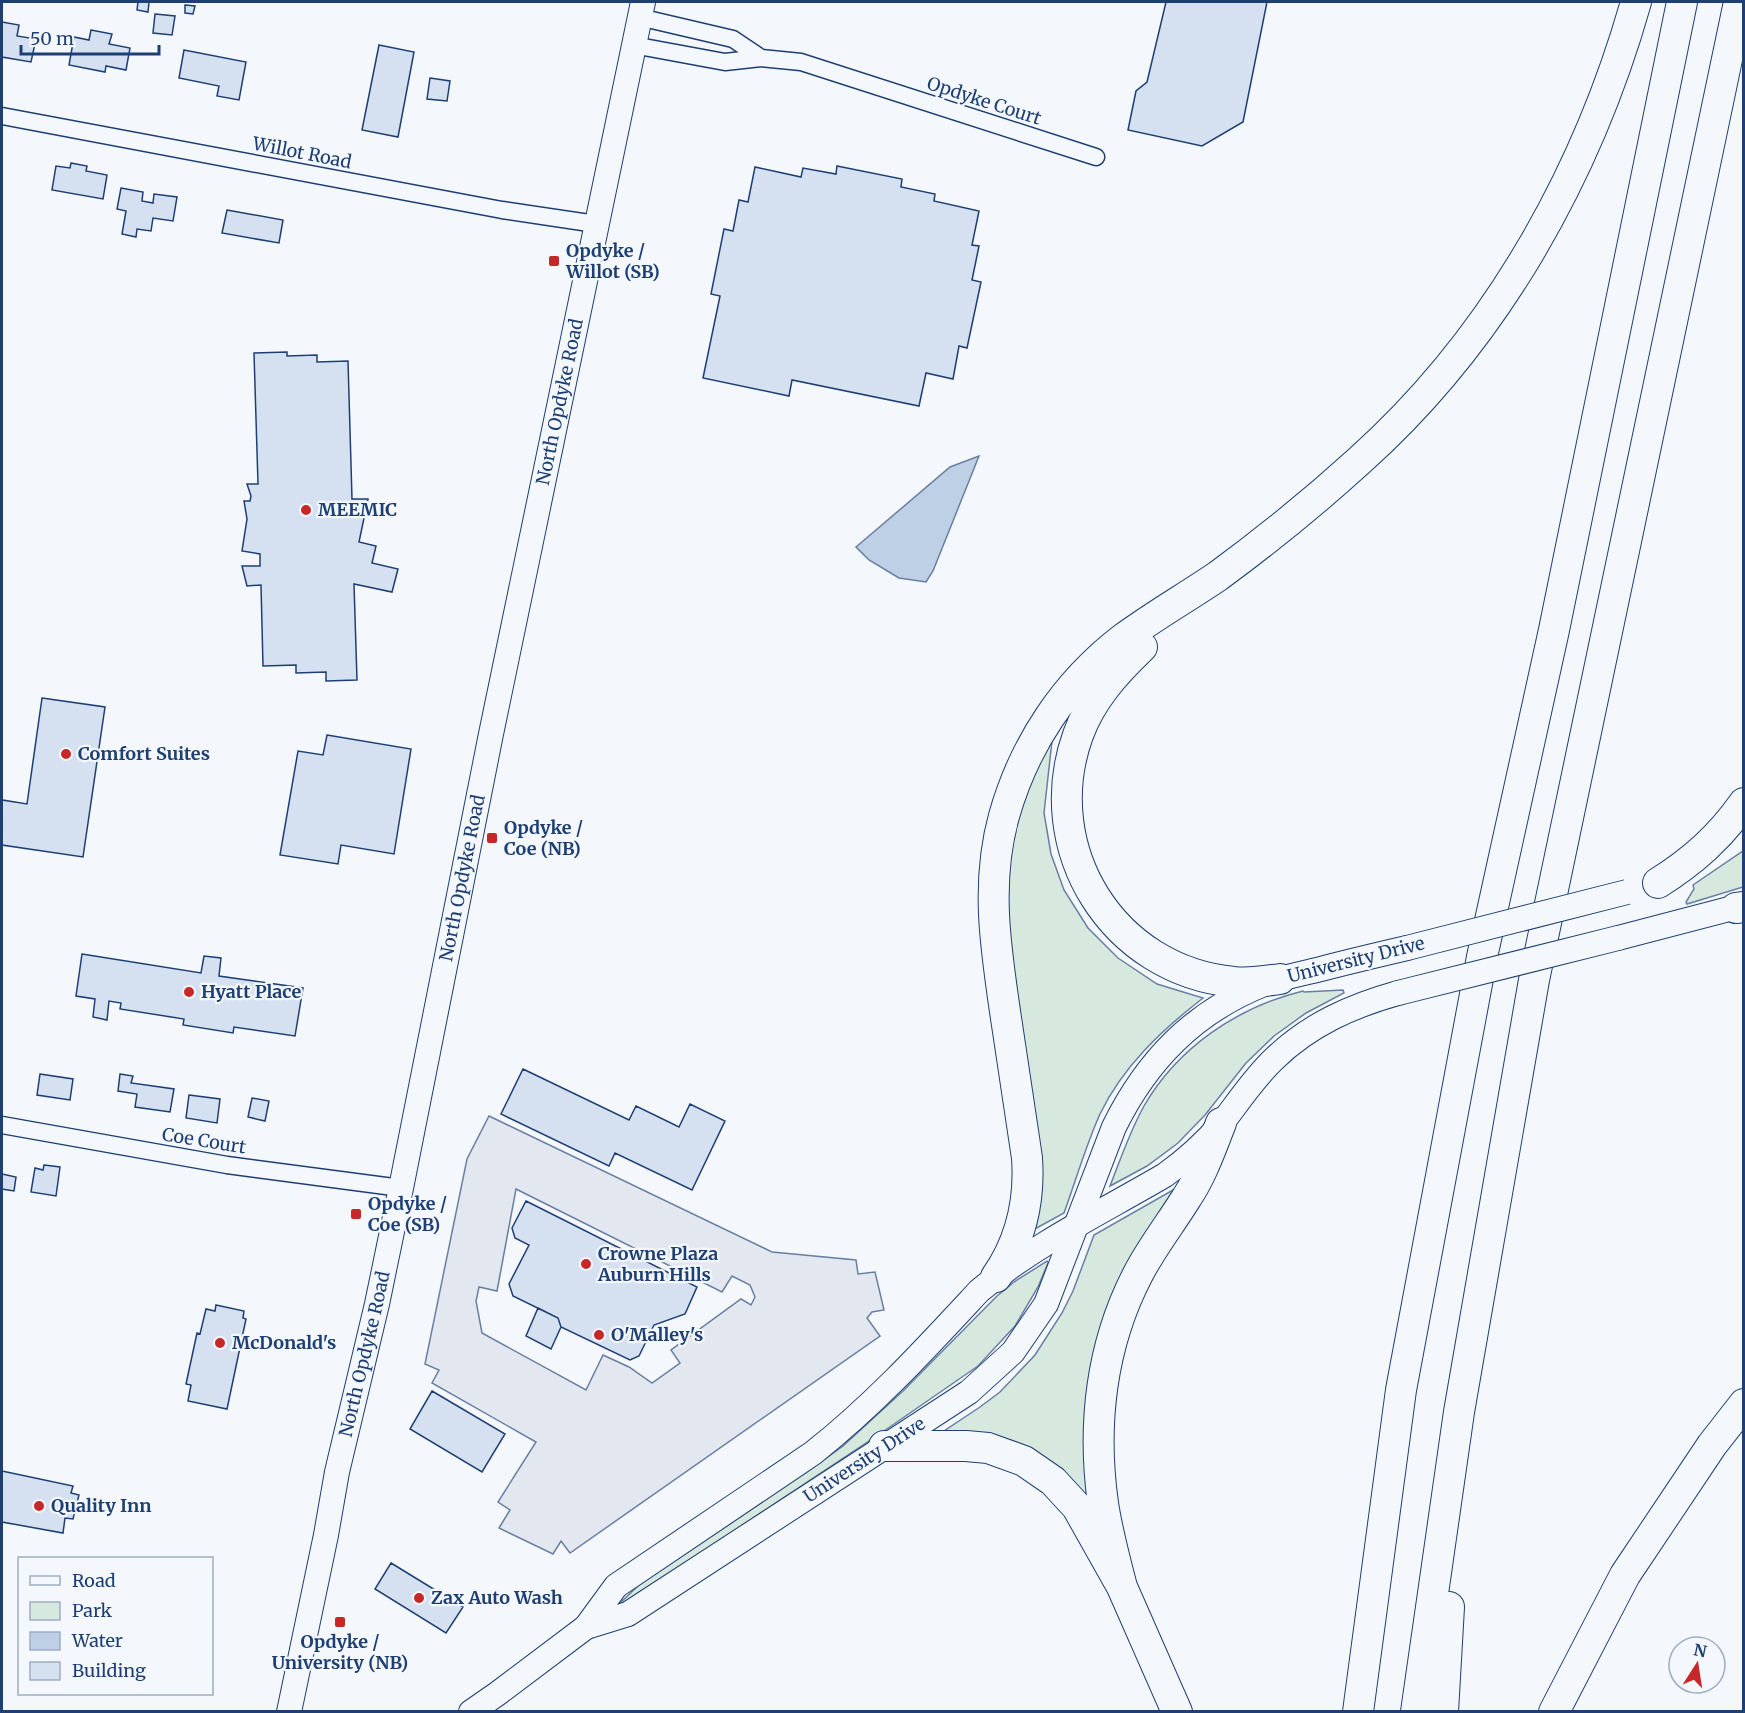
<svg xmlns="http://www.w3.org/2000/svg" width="1745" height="1713" viewBox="0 0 1745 1713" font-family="Merriweather,serif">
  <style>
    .green { fill: #d7e8df; stroke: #687fa3; stroke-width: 1.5 }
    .parking { fill: #e3e8f0; stroke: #687fa3; stroke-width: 1.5; fill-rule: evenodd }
    .water { fill: #bed0e5; stroke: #687fa3; stroke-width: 1.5 }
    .building { fill: #d5e0f0; stroke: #1d3f73; stroke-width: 1.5 }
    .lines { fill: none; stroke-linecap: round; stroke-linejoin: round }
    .street-casing { stroke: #1d3f73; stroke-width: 19 }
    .secondary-casing { stroke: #1d3f73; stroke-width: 26 }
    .highway-casing { stroke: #1d3f73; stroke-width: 32 }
    .street { stroke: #f4f7fb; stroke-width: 16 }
    .secondary { stroke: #f4f7fb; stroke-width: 24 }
    .highway { stroke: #f4f7fb; stroke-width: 30 }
    .secondary-bridge-casing { stroke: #1d3f73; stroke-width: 26; stroke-linecap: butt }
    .secondary-bridge { stroke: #f4f7fb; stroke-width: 24 }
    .poi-dot { fill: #c62828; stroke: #f4f7fb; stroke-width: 2 }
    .labels { text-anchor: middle; stroke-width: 4.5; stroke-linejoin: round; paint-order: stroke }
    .street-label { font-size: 18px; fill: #1d3f73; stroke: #f4f7fb }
    .poi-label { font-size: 18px; font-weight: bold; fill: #1d3f73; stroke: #f4f7fb; text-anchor: start }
  </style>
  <rect width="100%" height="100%" fill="#f4f7fb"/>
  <!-- green -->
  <path class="green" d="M 1052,741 L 1044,813 L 1051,854 L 1064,890 L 1088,928 L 1118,958 L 1157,984 L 1203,998 C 1162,1030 1123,1066 1100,1114 C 1086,1145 1076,1180 1064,1213 L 1033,1230 L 1003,875 L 1026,783 Z
    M 1743,851 L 1743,887 L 1687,904 L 1686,902 L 1694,889 L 1693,885 Z
    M 1343,990 L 1344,993 L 1306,1013 L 1274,1036 L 1246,1063 L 1205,1115 L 1178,1143 L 1147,1166 L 1110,1186 C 1121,1158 1130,1131 1144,1106 C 1178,1047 1238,1007 1303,991 L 1304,992 Z
    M 1173,1190 L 1175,1190 L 1152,1225 L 1089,1493 L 1082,1495 L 945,1433 L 944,1431 L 980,1407 L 1000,1392 L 1035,1355 L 1062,1313 L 1073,1291 L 1094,1235 Z
    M 1047,1261 L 1048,1263 L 1038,1287 L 1015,1326 L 978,1366 L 881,1433 L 622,1605 L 619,1604 L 639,1585 L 810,1470 L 843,1446 L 903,1391 L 997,1296 L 1014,1282 Z"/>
  <!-- parking -->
  <path class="parking" d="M 489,1116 L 772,1252 L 856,1260 L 858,1274 L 875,1272 L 884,1310 L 872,1312 L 867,1318 L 880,1336 L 570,1553 L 561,1541 L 553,1554 L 499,1528 L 510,1510 L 498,1502 L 536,1442 L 432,1383 L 439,1370 L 425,1364 L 467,1159 ZM 516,1189 L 722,1292 L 732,1276 L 750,1285 L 755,1297 L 751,1305 L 741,1299 L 671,1350 L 680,1363 L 652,1383 L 629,1367 L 603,1355 L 586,1390 L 482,1333 L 476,1301 L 479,1287 L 497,1291 Z"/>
  <!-- water -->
  <path class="water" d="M 979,456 L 933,571 L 926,582 L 899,578 L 869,560 L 856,547 L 950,467 Z"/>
  <!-- building -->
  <path class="building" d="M 138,2 L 149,2 L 148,12 L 137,10 Z
    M 1166,2 L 1267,2 L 1243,122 L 1202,146 L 1128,130 L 1136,91 L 1147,82 Z
    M 185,5 L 195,6 L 193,14 L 185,13 Z
    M 155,14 L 175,16 L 172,35 L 153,33 Z
    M 2,22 L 19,25 L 17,36 L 36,39 L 31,62 L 2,57 Z
    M 91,30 L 112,34 L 109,44 L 130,48 L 126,70 L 106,66 L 105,72 L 69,65 L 74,37 L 89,40 Z
    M 379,45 L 414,52 L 398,137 L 362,130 Z
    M 184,50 L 246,62 L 239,100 L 217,96 L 219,86 L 179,78 Z
    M 430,78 L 450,81 L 447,101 L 427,99 Z
    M 71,163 L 87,166 L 86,171 L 107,175 L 103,199 L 52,190 L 56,166 L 70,168 Z
    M 837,166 L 902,179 L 901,187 L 935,194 L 934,201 L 979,211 L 972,245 L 979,246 L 972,280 L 981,282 L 967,348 L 959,346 L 953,379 L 926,373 L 919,406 L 792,380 L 789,396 L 703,378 L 720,296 L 711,294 L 724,229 L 733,231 L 739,200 L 748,202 L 755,167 L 801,177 L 803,168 L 836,174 Z
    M 121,188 L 143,192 L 142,201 L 153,203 L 154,194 L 177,197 L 173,221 L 153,218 L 151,231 L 137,229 L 136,237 L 122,234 L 126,211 L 117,209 Z
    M 227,210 L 283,220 L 279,243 L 222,233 Z
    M 287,352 L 287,356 L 317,355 L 317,362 L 348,361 L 352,499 L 368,499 L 359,542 L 376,546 L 372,563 L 398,569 L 392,592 L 354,584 L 357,680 L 326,681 L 326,672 L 296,673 L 296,665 L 263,666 L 261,585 L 247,586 L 242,566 L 260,566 L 260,554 L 242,551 L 247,519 L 244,501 L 250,501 L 251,496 L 247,484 L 258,484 L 254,353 Z
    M 42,698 L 105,707 L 83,857 L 2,845 L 2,800 L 27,804 Z
    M 327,735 L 411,749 L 394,854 L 341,845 L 338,864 L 280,855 L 298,751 L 323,755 Z
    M 82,954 L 201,973 L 204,956 L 221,958 L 219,976 L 303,988 L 295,1036 L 234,1027 L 233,1033 L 183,1025 L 184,1019 L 120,1009 L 121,1003 L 109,1001 L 107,1020 L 93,1017 L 95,999 L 76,996 Z
    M 523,1069 L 629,1120 L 636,1106 L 679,1127 L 690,1104 L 725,1121 L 692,1190 L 615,1153 L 609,1166 L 501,1114 Z
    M 40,1074 L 73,1079 L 70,1100 L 37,1095 Z
    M 120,1074 L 133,1076 L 131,1083 L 174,1089 L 170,1112 L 135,1107 L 137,1094 L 118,1091 Z
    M 189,1095 L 220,1099 L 217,1123 L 186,1118 Z
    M 252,1098 L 269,1101 L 265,1121 L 248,1117 Z
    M 44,1165 L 60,1167 L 56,1196 L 31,1192 L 35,1168 L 43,1170 Z
    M 2,1174 L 16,1177 L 14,1191 L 2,1189 Z
    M 526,1201 L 697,1287 L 685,1314 L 654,1325 L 639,1356 L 630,1360 L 561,1327 L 558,1318 L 513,1296 L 509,1284 L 529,1245 L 515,1238 L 512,1228 Z
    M 216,1305 L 244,1311 L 243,1318 L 246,1319 L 227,1409 L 188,1401 L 191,1385 L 186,1384 L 197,1333 L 200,1334 L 206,1309 L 215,1311 Z
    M 538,1308 L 558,1318 L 561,1327 L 551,1349 L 526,1336 Z
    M 432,1391 L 505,1434 L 482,1472 L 410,1429 Z
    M 2,1471 L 73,1486 L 71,1493 L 79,1495 L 73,1519 L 65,1518 L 63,1533 L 2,1522 Z
    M 391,1563 L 463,1607 L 446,1633 L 375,1589 Z"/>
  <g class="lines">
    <!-- street casing -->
    <g class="street-casing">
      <path id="street" d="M 639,17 L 733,39 L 761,58
        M 633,45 L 725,62 L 761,58 L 801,62 L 1096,157
        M 2,116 L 502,210 L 596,224
        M 2,1125 L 227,1165 L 401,1188"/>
    </g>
    <!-- secondary casing -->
    <g class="secondary-casing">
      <g id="secondary">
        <path d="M 1618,938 L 1744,905"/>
        <path id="s1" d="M 586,1627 L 628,1614 L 969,1392 L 1013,1352 L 1046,1304 L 1114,1127 C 1147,1060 1194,1012 1264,984 C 1281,978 1300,974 1317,970 C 1347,962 1377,955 1407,948"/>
        <path id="s2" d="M 289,1712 L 326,1535 L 337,1472 L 377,1304 L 401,1188 L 491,734 L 643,2"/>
        <path d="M 471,1712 L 497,1694 L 586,1627 L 616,1586 L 813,1453 C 874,1405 926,1348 979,1291 C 1035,1244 1102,1212 1165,1175 C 1186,1160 1205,1143 1222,1123 C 1239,1101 1254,1078 1274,1059 C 1309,1025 1351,1006 1398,993"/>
      </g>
    </g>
    <!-- highway casing -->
    <g class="highway-casing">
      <path id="highway" d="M 1142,647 C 1115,673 1091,699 1078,735 C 1037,849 1113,971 1234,982 C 1249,984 1265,981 1280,979
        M 1658,883 C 1693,861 1720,837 1744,803
        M 1736,908 L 1744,907
        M 996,1277 C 1021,1241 1030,1201 1027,1158 C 1020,1111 1013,1065 1006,1018 C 996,950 985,884 1004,816 C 1024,745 1065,683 1124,638 C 1154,616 1187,597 1218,576 C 1267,540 1315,501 1360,460 C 1495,339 1587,175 1636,2
        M 884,1446 L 966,1446 L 988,1448 L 1024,1461 L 1053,1481 L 1077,1507 L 1122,1587 L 1177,1712
        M 1122,1587 C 1115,1560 1107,1531 1103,1503 C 1092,1425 1101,1345 1138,1274 C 1152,1247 1171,1223 1187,1197 C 1202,1175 1211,1148 1221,1123
        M 1358,1712 L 1401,1390 L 1482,957 L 1554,630 L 1682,2
        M 1416,1712 L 1459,1412 L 1534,980 L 1739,2
        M 1443,1712 L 1449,1607
        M 1554,1712 L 1625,1575 L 1712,1445 L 1744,1404"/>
    </g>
    <!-- street -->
    <use href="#street" class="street"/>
    <!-- secondary -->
    <use href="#secondary" class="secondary"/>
    <!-- highway -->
    <use href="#highway" class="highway"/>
    <!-- secondary-bridge casing -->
    <g class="secondary-bridge-casing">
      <path id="secondary-bridge" d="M 1407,948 L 1627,892
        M 1398,993 L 1618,938"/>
    </g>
    <!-- secondary-bridge -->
    <use href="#secondary-bridge" class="secondary-bridge"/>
  </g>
  <!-- markers -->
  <g class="poi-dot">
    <rect x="548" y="255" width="12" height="12" rx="3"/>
    <circle cx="306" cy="510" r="6"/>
    <circle cx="66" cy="754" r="6"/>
    <rect x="486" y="832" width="12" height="12" rx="3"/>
    <circle cx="189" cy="992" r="6"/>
    <rect x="350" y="1208" width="12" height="12" rx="3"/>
    <circle cx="586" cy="1264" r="6"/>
    <circle cx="599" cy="1335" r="6"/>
    <circle cx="220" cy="1343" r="6"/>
    <circle cx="39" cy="1506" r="6"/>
    <circle cx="419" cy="1598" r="6"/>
    <rect x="334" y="1616" width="12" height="12" rx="3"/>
  </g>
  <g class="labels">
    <!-- street labels -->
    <g class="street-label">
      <text transform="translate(984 101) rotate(18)" y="6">Opdyke Court</text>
      <text transform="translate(302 153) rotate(11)" y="6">Willot Road</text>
      <text dy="6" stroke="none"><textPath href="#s2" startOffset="1338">North Opdyke Road</textPath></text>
      <text dy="6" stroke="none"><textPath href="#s2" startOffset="852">North Opdyke Road</textPath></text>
      <text transform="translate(1356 960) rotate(-14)" y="6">University Drive</text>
      <text transform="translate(204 1141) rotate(9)" y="6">Coe Court</text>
      <text dy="6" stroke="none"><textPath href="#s2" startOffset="366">North Opdyke Road</textPath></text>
      <text dy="6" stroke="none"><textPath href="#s1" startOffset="326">University Drive</textPath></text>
    </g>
    <!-- poi labels -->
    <g class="poi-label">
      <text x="566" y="257">Opdyke /<tspan x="566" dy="21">Willot (SB)</tspan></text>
      <text x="318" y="516">MEEMIC</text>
      <text x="78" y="760">Comfort Suites</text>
      <text x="504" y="834">Opdyke /<tspan x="504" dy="21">Coe (NB)</tspan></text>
      <text x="201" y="998">Hyatt Place</text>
      <text x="368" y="1210">Opdyke /<tspan x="368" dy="21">Coe (SB)</tspan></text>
      <text x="598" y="1260">Crowne Plaza<tspan x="598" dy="21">Auburn Hills</tspan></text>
      <text x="611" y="1341">O'Malley's</text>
      <text x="232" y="1349">McDonald's</text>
      <text x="51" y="1512">Quality Inn</text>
      <text x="431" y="1604">Zax Auto Wash</text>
      <text x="340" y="1648" text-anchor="middle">Opdyke /<tspan x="340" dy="21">University (NB)</tspan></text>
    </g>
  </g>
  <!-- border -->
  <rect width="1745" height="1713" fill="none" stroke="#1d3f73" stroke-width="6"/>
  <!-- legend -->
  <rect x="18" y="1557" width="195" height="138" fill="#f4f7fb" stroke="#9eadc5" stroke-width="1.5"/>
  <rect x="30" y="1576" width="30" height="9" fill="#f4f7fb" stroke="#9eadc5" stroke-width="1.5"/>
  <text x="72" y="1587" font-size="18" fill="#1d3f73">Road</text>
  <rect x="30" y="1602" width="30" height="18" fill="#d7e8df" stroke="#9eadc5" stroke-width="1.5"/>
  <text x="72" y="1617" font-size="18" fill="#1d3f73">Park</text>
  <rect x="30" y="1632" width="30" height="18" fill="#bed0e5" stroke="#9eadc5" stroke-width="1.5"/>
  <text x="72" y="1647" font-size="18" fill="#1d3f73">Water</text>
  <rect x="30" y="1662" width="30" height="18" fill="#d5e0f0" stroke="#9eadc5" stroke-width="1.5"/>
  <text x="72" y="1677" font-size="18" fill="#1d3f73">Building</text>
  <!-- north arrow -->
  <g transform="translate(1697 1665) rotate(12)"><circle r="28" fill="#f4f7fb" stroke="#9eadc5" stroke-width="1.5"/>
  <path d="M0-4.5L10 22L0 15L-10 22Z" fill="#c62828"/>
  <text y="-9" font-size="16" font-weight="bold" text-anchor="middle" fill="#1d3f73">N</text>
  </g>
  <!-- scale -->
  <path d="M21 45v9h138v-9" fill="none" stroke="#1d3f73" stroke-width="3"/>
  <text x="30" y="45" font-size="18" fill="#1d3f73" stroke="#f4f7fb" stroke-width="4.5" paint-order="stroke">50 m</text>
</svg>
